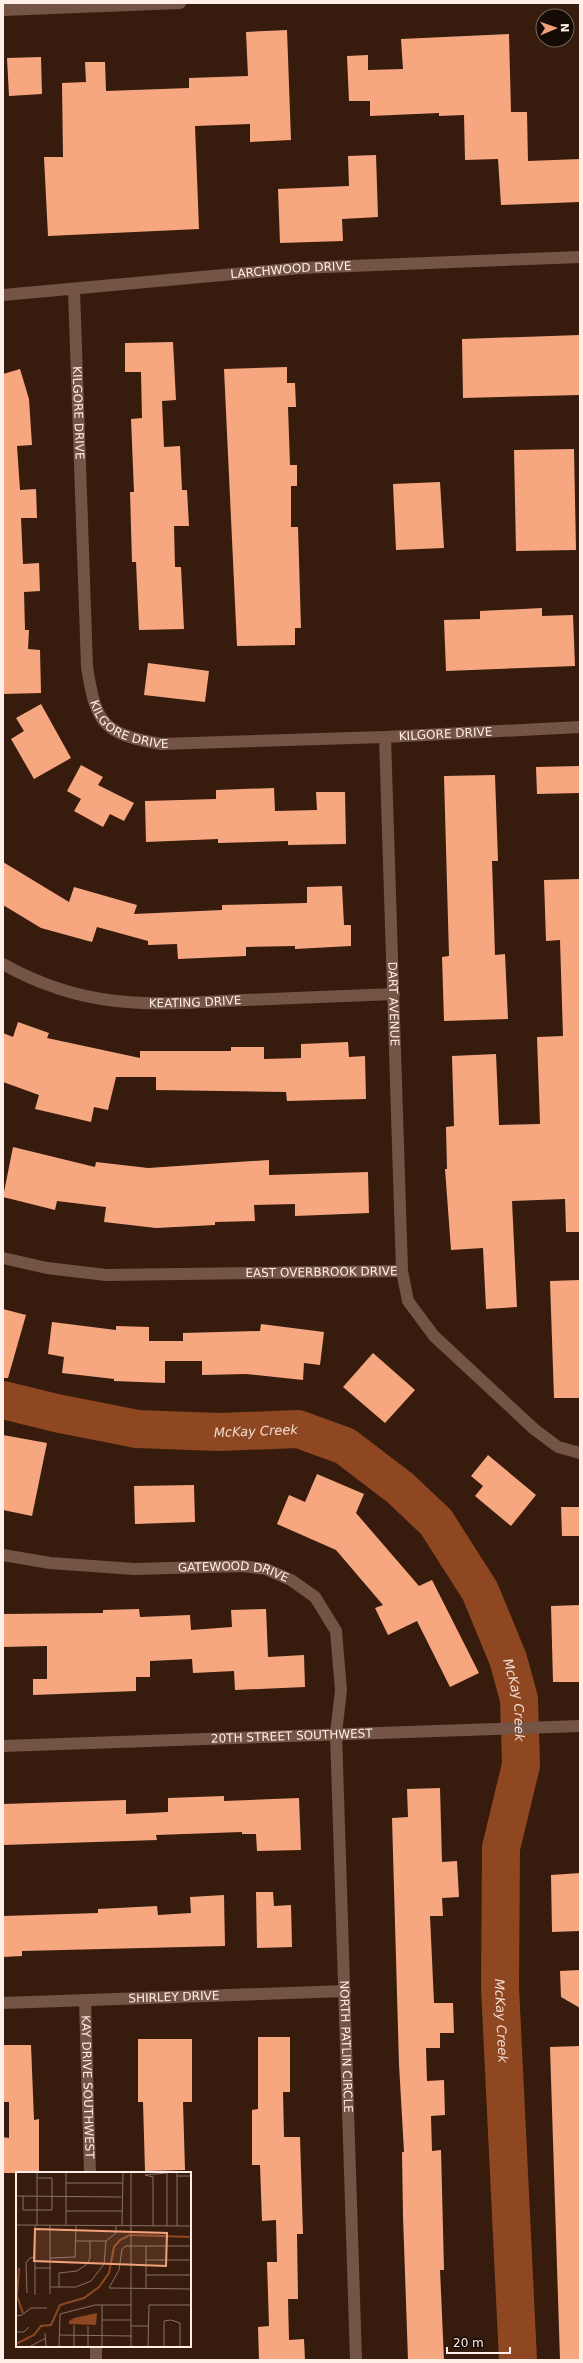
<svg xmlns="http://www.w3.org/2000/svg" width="583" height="2363" viewBox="0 0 583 2363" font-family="'DejaVu Sans',sans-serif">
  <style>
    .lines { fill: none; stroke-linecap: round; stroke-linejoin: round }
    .river { stroke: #8e4721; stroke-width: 38 }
    .building { fill: #f7a780 }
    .minor { stroke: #745445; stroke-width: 12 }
    .tertiary { stroke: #745445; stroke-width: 12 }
    .labels { text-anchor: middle; stroke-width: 4; stroke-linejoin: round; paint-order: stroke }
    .street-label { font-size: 12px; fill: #ffefe8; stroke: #160a05 }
    .water-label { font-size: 13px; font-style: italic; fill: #f1dcd2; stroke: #160a05 }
    .inset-river { fill: none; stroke: #8e4721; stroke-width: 2 }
    .inset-road { fill: none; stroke: #877065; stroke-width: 1 }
    .view { fill: #f1a27b; fill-opacity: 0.15; stroke: #f1a27b; stroke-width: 2 }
    .inset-edge { fill: none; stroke: #ffefe8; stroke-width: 2 }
  </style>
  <rect width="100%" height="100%" fill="#371c0e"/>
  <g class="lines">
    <!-- river -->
    <path class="river" id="s1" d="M 3,1400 L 56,1413 L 137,1429 L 219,1432 L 298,1429 L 345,1446 L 400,1488 L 436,1522 L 480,1591 L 508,1659 L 519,1699 L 521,1765 L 501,1848 L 500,1987 L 518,2360"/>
  </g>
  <!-- building -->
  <path class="building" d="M 287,30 L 291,140 L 250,142 L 250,124 L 195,126 L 199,229 L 48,236 L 44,157 L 63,157 L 62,83 L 86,82 L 85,62 L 105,62 L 106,91 L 189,88 L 189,78 L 248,76 L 246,32 Z
    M 509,34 L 511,112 L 527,112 L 528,161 L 580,159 L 580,202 L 501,205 L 498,159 L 465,160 L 464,115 L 439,116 L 439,113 L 370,116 L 370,101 L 349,101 L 347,56 L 368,55 L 368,70 L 403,69 L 401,39 Z
    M 41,57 L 42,94 L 9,96 L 7,58 Z
    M 376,155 L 378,217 L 342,219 L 343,241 L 280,243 L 278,189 L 349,186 L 348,156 Z
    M 580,335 L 580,395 L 463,398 L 462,339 Z
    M 173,342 L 176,400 L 162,401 L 164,447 L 180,446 L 182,490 L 187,490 L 189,526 L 174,526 L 175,567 L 181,567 L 184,629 L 139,630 L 136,562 L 132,562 L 130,492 L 134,492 L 131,419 L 142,418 L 141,372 L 125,372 L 125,343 Z
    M 287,367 L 287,383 L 295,383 L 296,407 L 288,407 L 290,465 L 297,465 L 297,486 L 291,486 L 291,527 L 298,527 L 301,628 L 295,628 L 295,645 L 237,646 L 224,369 Z
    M 20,369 L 29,399 L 32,445 L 17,446 L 20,490 L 36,489 L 37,518 L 21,518 L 23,564 L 39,563 L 40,591 L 24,592 L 25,630 L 29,630 L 28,649 L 40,650 L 41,693 L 3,694 L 3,374 Z
    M 574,449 L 576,550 L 516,551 L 514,450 Z
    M 440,482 L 444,548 L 396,550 L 393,484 Z
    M 542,608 L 542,616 L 573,615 L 575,666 L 446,671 L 444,620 L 480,619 L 480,611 Z
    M 148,663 L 209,671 L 205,702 L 144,695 Z
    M 41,704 L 71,758 L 34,779 L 11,739 L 24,731 L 16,718 Z
    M 81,765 L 103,777 L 98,785 L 134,803 L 124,821 L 110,814 L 103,827 L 74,811 L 81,799 L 67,791 Z
    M 580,766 L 580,793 L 537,794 L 536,767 Z
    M 495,775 L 498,861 L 492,861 L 495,955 L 505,954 L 508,1019 L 444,1021 L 442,957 L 449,956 L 444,776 Z
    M 274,788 L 275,811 L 317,810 L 316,792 L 345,792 L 346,844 L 288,845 L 288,841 L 218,843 L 218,839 L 146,842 L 145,801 L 216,799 L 216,790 Z
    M 3,862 L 69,902 L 74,887 L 137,905 L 134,914 L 222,910 L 222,905 L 307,903 L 307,887 L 342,886 L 344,925 L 351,925 L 351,946 L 295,949 L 295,946 L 246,947 L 246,956 L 178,959 L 177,944 L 148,945 L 148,941 L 97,927 L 92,942 L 41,928 L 3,905 Z
    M 580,879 L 580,1232 L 566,1232 L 565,1199 L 512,1201 L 517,1307 L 486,1309 L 483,1248 L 451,1250 L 445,1169 L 447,1169 L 446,1127 L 454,1126 L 452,1056 L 496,1054 L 499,1125 L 540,1124 L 537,1037 L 563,1036 L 560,940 L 546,941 L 544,880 Z
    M 18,1022 L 49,1033 L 47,1038 L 140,1058 L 140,1051 L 231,1051 L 231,1047 L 264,1047 L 264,1059 L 301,1058 L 301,1044 L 348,1042 L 349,1057 L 365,1056 L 366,1099 L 287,1101 L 286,1092 L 156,1090 L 156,1077 L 116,1077 L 108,1110 L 94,1107 L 91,1122 L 35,1109 L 39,1095 L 3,1082 L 3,1033 L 13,1037 Z
    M 13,1147 L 95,1167 L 96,1162 L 148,1168 L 269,1160 L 269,1175 L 368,1172 L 369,1213 L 295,1216 L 295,1204 L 254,1205 L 255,1221 L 215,1222 L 215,1225 L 156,1228 L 104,1222 L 106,1207 L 57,1201 L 55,1210 L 3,1197 Z
    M 580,1280 L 580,1398 L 554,1398 L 550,1281 Z
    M 3,1309 L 26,1315 L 8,1378 L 3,1378 Z
    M 52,1322 L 116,1330 L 116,1326 L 149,1327 L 149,1341 L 183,1341 L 183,1333 L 260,1331 L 261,1324 L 324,1332 L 320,1365 L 304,1363 L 303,1380 L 246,1374 L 202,1375 L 202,1361 L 165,1361 L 165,1383 L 114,1381 L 114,1379 L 62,1373 L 64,1357 L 48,1354 Z
    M 373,1353 L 415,1390 L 385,1423 L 343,1387 Z
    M 3,1435 L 47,1443 L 32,1516 L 3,1510 Z
    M 488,1455 L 536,1495 L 511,1526 L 475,1496 L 483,1486 L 471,1476 Z
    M 317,1474 L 364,1494 L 356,1513 L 419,1586 L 432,1580 L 479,1673 L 450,1687 L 417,1621 L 388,1635 L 375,1608 L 383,1605 L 336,1550 L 277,1524 L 289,1495 L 305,1502 Z
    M 194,1485 L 195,1522 L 135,1524 L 134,1486 Z
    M 561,1507 L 580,1507 L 580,1536 L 562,1536 Z
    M 580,1605 L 580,1682 L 553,1682 L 551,1606 Z
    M 139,1609 L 140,1617 L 190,1615 L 191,1630 L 232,1627 L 231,1610 L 266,1609 L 268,1657 L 304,1655 L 305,1687 L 235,1690 L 234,1671 L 193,1673 L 192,1659 L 150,1661 L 150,1677 L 136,1677 L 136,1691 L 33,1695 L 33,1679 L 47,1679 L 47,1646 L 3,1647 L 3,1614 L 103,1613 L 103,1610 Z
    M 440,1788 L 442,1862 L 457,1861 L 459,1897 L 442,1898 L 443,1916 L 430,1916 L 434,2003 L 453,2003 L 454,2033 L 440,2033 L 440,2048 L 426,2048 L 427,2081 L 444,2080 L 445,2115 L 431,2116 L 432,2151 L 441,2150 L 444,2270 L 440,2270 L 444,2360 L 408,2360 L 403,2216 L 402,2152 L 404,2152 L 399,2064 L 392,1818 L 408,1817 L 407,1789 Z
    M 224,1796 L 224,1801 L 299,1798 L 301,1850 L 257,1851 L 256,1834 L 242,1834 L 242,1832 L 156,1835 L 157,1840 L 3,1845 L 3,1804 L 126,1800 L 126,1814 L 168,1812 L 168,1798 Z
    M 580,1873 L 580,1931 L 552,1932 L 551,1875 Z
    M 256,1892 L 273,1892 L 274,1906 L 291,1905 L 292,1947 L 257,1948 Z
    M 224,1895 L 225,1946 L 22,1951 L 22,1956 L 3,1957 L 3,1916 L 98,1913 L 98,1909 L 157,1906 L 158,1915 L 191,1913 L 190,1897 Z
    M 580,1970 L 580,2008 L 561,1997 L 560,1971 Z
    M 258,2037 L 290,2037 L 290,2092 L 283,2092 L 284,2137 L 300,2137 L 303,2234 L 297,2234 L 298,2299 L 288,2299 L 289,2340 L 304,2339 L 305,2360 L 259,2360 L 258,2327 L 269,2326 L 267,2262 L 277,2262 L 276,2220 L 262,2221 L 260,2165 L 252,2165 L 252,2110 L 258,2109 Z
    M 138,2039 L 192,2039 L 192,2102 L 183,2102 L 185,2170 L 145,2171 L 143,2102 L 138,2102 Z
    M 3,2045 L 31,2045 L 34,2120 L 39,2119 L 39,2173 L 3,2173 L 3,2137 L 9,2138 L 9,2102 L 3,2102 Z
    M 580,2046 L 580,2360 L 560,2360 L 550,2047 Z"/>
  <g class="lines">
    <!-- minor -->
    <g class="minor">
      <path d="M 3,10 L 180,3"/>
      <path id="s2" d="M 74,290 L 87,667 C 96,724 103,734 161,744 L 385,737 L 580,727"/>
      <path id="s3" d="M 3,295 L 300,268 L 580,257"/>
      <path id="s4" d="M 385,737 L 402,1271 L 408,1301 L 434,1336 L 534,1429 L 558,1447 L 580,1453"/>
      <path id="s5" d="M 3,964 C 86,1011 154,1005 245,1000 C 295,998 344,996 394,994"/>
      <path id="s6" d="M 3,1258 L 47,1268 L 106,1275 L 402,1271"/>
      <path id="s7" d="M 3,1555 L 50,1563 L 134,1569 L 242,1566 L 266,1569 L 291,1580 L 315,1597 L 336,1631 L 341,1690 L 336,1733 L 356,2360"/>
      <path id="s8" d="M 85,2000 L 90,2173"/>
      <path id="s9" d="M 3,2003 L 345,1991"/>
      <path d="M 96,2346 L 96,2360"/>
    </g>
    <!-- tertiary -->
    <path class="tertiary" id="s10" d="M 3,1746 L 580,1726"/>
  </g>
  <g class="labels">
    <!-- street labels -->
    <g class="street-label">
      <text dy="4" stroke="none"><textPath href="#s3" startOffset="289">LARCHWOOD DRIVE</textPath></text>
      <text dy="4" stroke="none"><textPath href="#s2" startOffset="123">KILGORE DRIVE</textPath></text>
      <text dy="4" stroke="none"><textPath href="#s2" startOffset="458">KILGORE DRIVE</textPath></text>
      <text dy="4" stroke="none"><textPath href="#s2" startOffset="782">KILGORE DRIVE</textPath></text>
      <text dy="4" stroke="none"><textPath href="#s5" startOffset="199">KEATING DRIVE</textPath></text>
      <text dy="4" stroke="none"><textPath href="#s4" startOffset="267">DART AVENUE</textPath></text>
      <text dy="4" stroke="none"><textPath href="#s6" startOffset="320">EAST OVERBROOK DRIVE</textPath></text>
      <text dy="4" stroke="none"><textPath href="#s7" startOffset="232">GATEWOOD DRIVE</textPath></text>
      <text dy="4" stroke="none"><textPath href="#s10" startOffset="289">20TH STREET SOUTHWEST</textPath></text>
      <text dy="4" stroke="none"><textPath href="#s9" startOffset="171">SHIRLEY DRIVE</textPath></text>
      <text dy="4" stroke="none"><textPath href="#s7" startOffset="777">NORTH PATLIN CIRCLE</textPath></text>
      <text dy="4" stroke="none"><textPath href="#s8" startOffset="87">KAY DRIVE SOUTHWEST</textPath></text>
    </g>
    <!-- water labels -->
    <g class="water-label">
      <text dy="5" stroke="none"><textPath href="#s1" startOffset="256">McKay Creek</textPath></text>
      <text dy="5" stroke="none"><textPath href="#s1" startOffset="664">McKay Creek</textPath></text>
      <text dy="5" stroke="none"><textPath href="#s1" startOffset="988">McKay Creek</textPath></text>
    </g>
  </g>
  <!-- overview -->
  <g transform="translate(16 2172)">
    <rect width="175" height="175" fill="#371c0e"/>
    <path d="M 81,141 L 80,153 L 53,152 L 53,149 L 58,146 Z" fill="#8e4721"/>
    <path class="inset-river" d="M 3,96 L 1,124 L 7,141M 0,172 L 18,163 L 25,154 L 35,153 L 44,133 L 68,126 L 83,115 L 93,101 L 98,75 L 104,68 L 114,63 L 175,65"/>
    <path class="inset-road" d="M 21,0 L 21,53M 50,0 L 50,53M 115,0 L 115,175M 161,4 L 175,4M 137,5 L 129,3 L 151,1 L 151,54M 50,11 L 107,11M 0,24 L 105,25M 7,24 L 7,38 L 36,38 L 36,6 L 21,6M 50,39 L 106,39M 0,53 L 175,54M 34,53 L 34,122M 106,53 L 107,0M 137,54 L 137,5M 161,54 L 161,0M 60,69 L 90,69M 90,69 L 100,61 L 100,54M 175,74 L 110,74 L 106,77 L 103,98 L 93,116 L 175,117M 34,86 L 59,85 L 60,53M 130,88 L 175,88M 19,96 L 35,96M 130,103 L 175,103M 35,115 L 60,115 L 75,109 L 88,92 L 90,69M 43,115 L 43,101 L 61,99 L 71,92 L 74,86 L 74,69M 130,117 L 130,74M 11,121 L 10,91 L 14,86 L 19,85M 19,123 L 19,53M 0,144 L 6,143 L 15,136 L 31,136M 86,148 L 115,148M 115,154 L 132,154M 0,160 L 8,160 L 13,155M 29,161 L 30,175M 43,163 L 116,164M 13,175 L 30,166M 43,175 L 44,142 L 79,133 L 115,133M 58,175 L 58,153M 72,175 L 72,154M 86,175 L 86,133M 132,175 L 133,133 L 175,133M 148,175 L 148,149 L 155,148 L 164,151 L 164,175"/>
    <path class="view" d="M 19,57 L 151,61 L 150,94 L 18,89 Z"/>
    <rect width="175" height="175" class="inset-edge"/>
  </g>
  <!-- border -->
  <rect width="583" height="2363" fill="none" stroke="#ffefe8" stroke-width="8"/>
  <!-- north arrow -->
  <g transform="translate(555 28) rotate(88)"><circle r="19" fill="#160a05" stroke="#736660"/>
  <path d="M0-3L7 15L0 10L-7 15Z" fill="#f1a27b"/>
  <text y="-6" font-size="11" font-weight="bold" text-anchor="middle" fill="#ffefe8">N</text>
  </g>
  <!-- scale -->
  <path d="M447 2347v6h63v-6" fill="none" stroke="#ffefe8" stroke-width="2"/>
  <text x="453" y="2347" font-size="12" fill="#ffefe8" stroke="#160a05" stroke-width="3" paint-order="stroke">20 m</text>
</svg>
